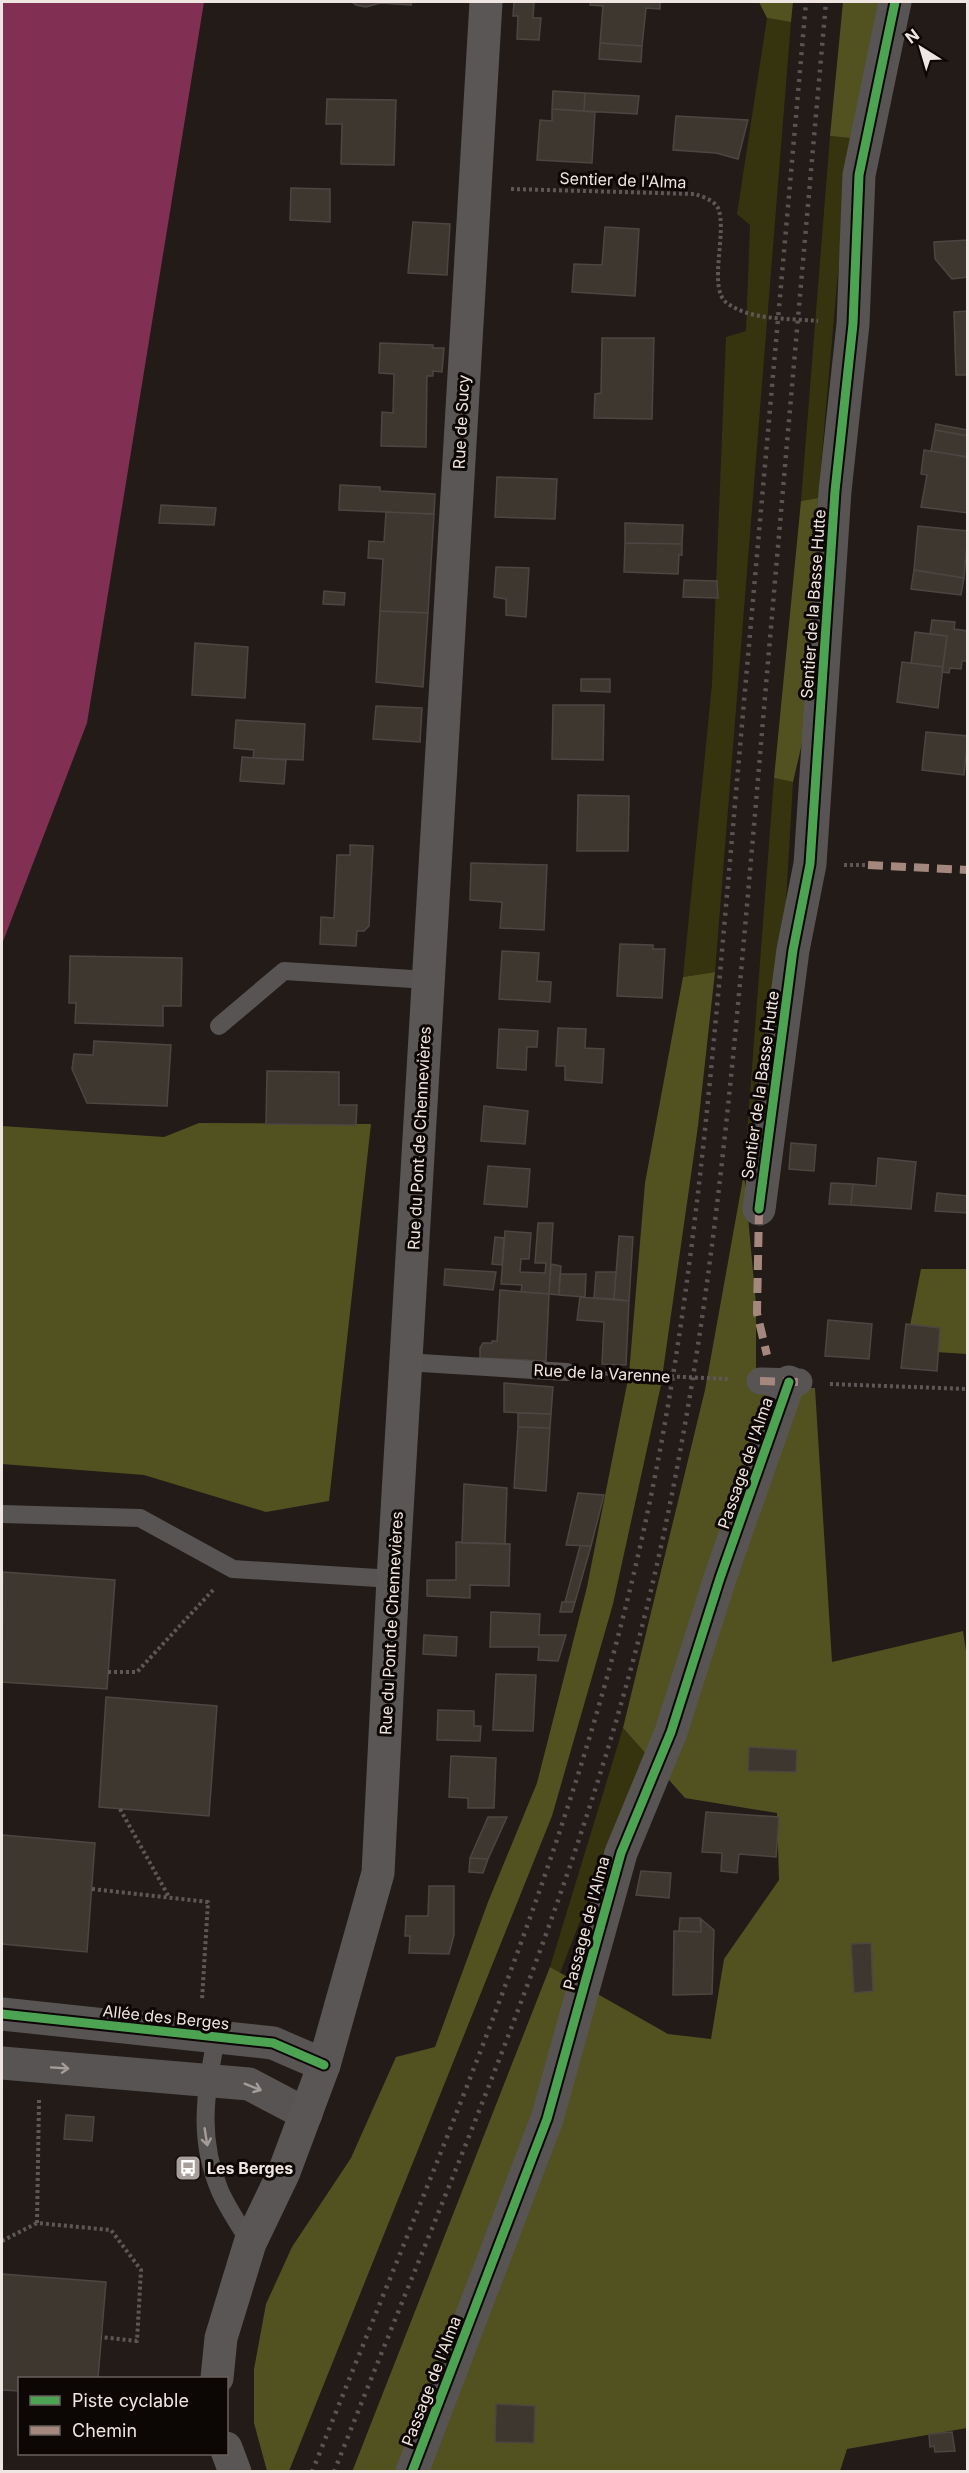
<svg xmlns="http://www.w3.org/2000/svg" width="969" height="2473" viewBox="0 0 969 2473" font-family="Inter,sans-serif">
  <style>
    .green { fill: #36340e }
    .forest { fill: #525120 }
    .water { fill: #812f53 }
    .building { fill: #3e3730; stroke: #4c4642; stroke-width: 1.5 }
    .lines { fill: none; stroke-linecap: round; stroke-linejoin: round }
    .path { stroke: #5d5857; stroke-width: 4; stroke-dasharray: 3 3; stroke-linecap: butt }
    .service { stroke: #585453; stroke-width: 18 }
    .pedestrian { stroke: #585453; stroke-width: 27 }
    .minor { stroke: #585453; stroke-width: 33 }
    .secondary { stroke: #5a5655; stroke-width: 33 }
    .rail { stroke: #595452; stroke-width: 4.5; stroke-dasharray: 3 6; stroke-linecap: butt }
    .quiet { stroke: #a5887d; stroke-width: 8; stroke-dasharray: 15 8; stroke-linecap: butt }
    .cycleway-casing { stroke: #0c0704; stroke-width: 13 }
    .cycleway { stroke: #4ca352; stroke-width: 9 }
    .oneway { stroke: #a49d9a }
    .labels { text-anchor: middle; stroke-width: 6; stroke-linejoin: round; paint-order: stroke }
    .street-label { font-size: 16px; fill: #f0e6e1; stroke: #0c0704 }
    .poi-label { font-size: 16px; font-weight: bold; fill: #f0e6e1; stroke: #0c0704; text-anchor: start }
  </style>
  <rect width="100%" height="100%" fill="#221b17"/>
  <!-- green -->
  <path class="green" d="M 767,18 L 791,22 L 715,972 L 683,977 L 712,684 L 726,337 L 746,331 L 750,225 L 737,214 Z
    M 830,136 L 850,138 L 818,498 L 801,501 Z
    M 774,778 L 793,782 L 785,919 L 744,1173 Z
    M 623,1728 L 645,1753 L 560,1973 L 550,1967 Z"/>
  <!-- forest -->
  <path class="forest" d="M 759,2 L 793,2 L 791,22 L 767,18 Z
    M 843,2 L 887,2 L 850,138 L 830,136 Z
    M 818,498 L 812,700 L 793,782 L 774,778 L 801,501 Z
    M 715,972 L 698,1126 L 661,1385 L 613,1604 L 552,1816 L 289,2471 L 267,2471 L 254,2423 L 254,2369 L 266,2304 L 292,2247 L 351,2158 L 396,2057 L 435,2047 L 488,1902 L 537,1783 L 587,1587 L 629,1374 L 645,1183 L 683,977 Z
    M 199,1123 L 371,1124 L 329,1501 L 266,1512 L 144,1475 L 2,1464 L 2,1126 L 164,1137 Z
    M 744,1173 L 756,1304 L 756,1388 L 815,1388 L 832,1662 L 963,1631 L 968,1664 L 967,2428 L 847,2449 L 840,2471 L 352,2472 L 550,1967 L 668,2034 L 711,2039 L 724,1959 L 779,1880 L 777,1813 L 685,1798 L 623,1728 L 705,1390 Z
    M 921,1269 L 967,1269 L 967,1354 L 935,1352 L 907,1341 Z"/>
  <!-- water -->
  <path class="water" d="M 2,2 L 204,2 L 87,723 L 2,944 Z"/>
  <!-- building -->
  <path class="building" d="M 352,2 L 412,2 L 411,5 L 380,3 L 366,7 L 356,5 Z
    M 514,2 L 534,2 L 533,18 L 541,18 L 539,40 L 517,39 L 518,16 L 513,16 Z
    M 591,2 L 660,2 L 660,9 L 646,8 L 642,46 L 600,43 L 603,6 L 590,5 Z
    M 600,43 L 642,46 L 641,62 L 599,59 Z
    M 553,91 L 585,93 L 584,111 L 552,109 Z
    M 585,93 L 639,96 L 637,114 L 584,111 Z
    M 327,99 L 396,100 L 394,165 L 341,164 L 342,124 L 326,124 Z
    M 552,109 L 595,112 L 592,163 L 537,160 L 540,120 L 552,121 Z
    M 676,116 L 748,120 L 738,159 L 716,153 L 673,150 Z
    M 291,188 L 330,189 L 330,222 L 290,220 Z
    M 413,222 L 450,224 L 447,275 L 408,273 Z
    M 605,227 L 639,229 L 635,296 L 572,292 L 574,264 L 602,265 Z
    M 968,240 L 968,277 L 952,279 L 935,259 L 934,242 Z
    M 968,311 L 968,375 L 956,375 L 954,312 Z
    M 602,338 L 654,338 L 652,419 L 594,418 L 595,394 L 601,393 Z
    M 380,343 L 433,345 L 433,348 L 444,348 L 442,372 L 433,371 L 433,376 L 427,376 L 426,447 L 381,446 L 382,412 L 393,413 L 394,374 L 379,373 Z
    M 936,424 L 968,430 L 968,436 L 935,430 Z
    M 935,430 L 968,436 L 967,457 L 931,451 Z
    M 924,450 L 968,457 L 968,513 L 921,507 L 927,475 L 921,474 Z
    M 497,477 L 557,479 L 555,519 L 495,517 Z
    M 340,485 L 380,487 L 380,491 L 435,494 L 434,514 L 339,510 Z
    M 161,505 L 216,508 L 214,525 L 159,523 Z
    M 386,512 L 434,514 L 428,613 L 380,611 L 383,559 L 368,558 L 369,541 L 384,542 Z
    M 625,523 L 683,525 L 682,544 L 625,543 Z
    M 918,526 L 968,531 L 964,578 L 914,570 Z
    M 625,543 L 682,544 L 682,555 L 679,555 L 678,574 L 624,572 Z
    M 496,567 L 529,568 L 526,617 L 506,615 L 506,599 L 494,597 Z
    M 914,570 L 964,578 L 961,595 L 911,589 Z
    M 684,580 L 717,581 L 718,598 L 683,597 Z
    M 324,591 L 345,593 L 344,605 L 323,604 Z
    M 380,611 L 428,613 L 423,687 L 376,682 Z
    M 932,620 L 955,622 L 954,629 L 968,631 L 968,661 L 962,661 L 961,669 L 950,668 L 949,673 L 942,672 L 947,636 L 930,634 Z
    M 915,632 L 947,636 L 943,667 L 911,663 Z
    M 195,643 L 248,647 L 245,698 L 192,695 Z
    M 902,662 L 943,667 L 938,708 L 897,702 Z
    M 581,679 L 610,679 L 610,692 L 581,691 Z
    M 553,705 L 604,705 L 603,760 L 552,759 Z
    M 376,706 L 422,708 L 420,742 L 373,739 Z
    M 236,720 L 305,724 L 303,760 L 253,758 L 254,750 L 234,748 Z
    M 926,732 L 968,736 L 964,775 L 922,770 Z
    M 242,757 L 286,760 L 284,784 L 240,781 Z
    M 578,795 L 629,796 L 628,851 L 577,851 Z
    M 350,845 L 373,846 L 369,926 L 364,931 L 357,931 L 356,946 L 320,944 L 321,917 L 334,918 L 337,855 L 350,855 Z
    M 471,863 L 547,865 L 544,930 L 500,928 L 502,902 L 470,900 Z
    M 620,944 L 653,945 L 653,949 L 665,949 L 662,998 L 617,996 Z
    M 502,951 L 539,953 L 537,981 L 551,982 L 550,1002 L 499,999 Z
    M 70,956 L 182,958 L 181,1006 L 163,1006 L 163,1026 L 75,1023 L 76,1003 L 69,1003 Z
    M 558,1028 L 586,1029 L 585,1048 L 604,1049 L 602,1083 L 565,1080 L 565,1066 L 556,1066 Z
    M 499,1029 L 538,1031 L 537,1047 L 527,1047 L 526,1070 L 497,1068 Z
    M 94,1041 L 171,1045 L 167,1106 L 87,1103 L 72,1069 L 74,1054 L 93,1055 Z
    M 267,1071 L 339,1072 L 339,1105 L 357,1105 L 356,1125 L 266,1124 Z
    M 484,1106 L 528,1111 L 525,1144 L 481,1141 Z
    M 791,1143 L 816,1145 L 814,1171 L 789,1169 Z
    M 878,1158 L 916,1162 L 911,1209 L 851,1205 L 853,1184 L 876,1186 Z
    M 488,1166 L 530,1169 L 527,1207 L 484,1204 Z
    M 831,1183 L 853,1184 L 851,1205 L 829,1204 Z
    M 937,1193 L 968,1196 L 968,1213 L 935,1211 Z
    M 538,1223 L 553,1223 L 549,1294 L 521,1292 L 522,1285 L 501,1284 L 505,1231 L 531,1233 L 529,1259 L 521,1259 L 520,1272 L 545,1273 L 546,1263 L 535,1263 Z
    M 619,1236 L 633,1237 L 629,1301 L 614,1299 Z
    M 495,1237 L 504,1238 L 502,1265 L 492,1264 Z
    M 551,1264 L 561,1266 L 559,1295 L 549,1294 Z
    M 445,1269 L 496,1272 L 493,1290 L 444,1285 Z
    M 596,1272 L 616,1272 L 614,1299 L 594,1298 Z
    M 560,1274 L 586,1274 L 585,1297 L 559,1295 Z
    M 500,1290 L 549,1294 L 546,1361 L 480,1358 L 480,1348 L 483,1343 L 492,1343 L 492,1341 L 497,1341 Z
    M 580,1297 L 629,1301 L 626,1365 L 602,1364 L 604,1322 L 577,1320 Z
    M 828,1320 L 872,1324 L 869,1359 L 825,1356 Z
    M 906,1324 L 940,1328 L 937,1371 L 901,1368 Z
    M 504,1383 L 553,1387 L 551,1414 L 504,1412 Z
    M 518,1413 L 551,1414 L 550,1428 L 518,1427 Z
    M 518,1427 L 550,1428 L 546,1491 L 514,1488 Z
    M 464,1484 L 507,1488 L 505,1544 L 462,1543 Z
    M 578,1493 L 604,1495 L 591,1546 L 566,1545 Z
    M 456,1542 L 510,1544 L 509,1586 L 470,1585 L 470,1598 L 427,1596 L 427,1580 L 456,1580 Z
    M 580,1546 L 591,1546 L 575,1602 L 565,1602 Z
    M 3,1572 L 115,1580 L 107,1689 L 2,1682 Z
    M 562,1602 L 575,1602 L 572,1612 L 560,1612 Z
    M 491,1612 L 540,1614 L 539,1635 L 566,1635 L 558,1661 L 538,1660 L 539,1647 L 490,1647 Z
    M 424,1635 L 457,1637 L 456,1656 L 423,1654 Z
    M 496,1674 L 536,1675 L 533,1731 L 493,1730 Z
    M 106,1697 L 217,1706 L 209,1816 L 99,1807 Z
    M 438,1710 L 474,1711 L 474,1726 L 481,1726 L 480,1741 L 437,1740 Z
    M 749,1747 L 797,1750 L 796,1772 L 748,1771 Z
    M 451,1756 L 496,1758 L 494,1808 L 468,1808 L 468,1798 L 449,1797 Z
    M 706,1812 L 779,1817 L 776,1857 L 739,1854 L 737,1873 L 721,1871 L 722,1853 L 702,1852 Z
    M 488,1817 L 507,1817 L 488,1859 L 470,1858 Z
    M 2,1835 L 95,1843 L 87,1952 L 2,1944 Z
    M 470,1858 L 488,1859 L 483,1873 L 469,1872 Z
    M 641,1871 L 671,1873 L 669,1898 L 636,1895 Z
    M 429,1886 L 454,1886 L 454,1935 L 449,1954 L 409,1953 L 410,1936 L 405,1936 L 406,1916 L 428,1916 Z
    M 680,1918 L 700,1918 L 701,1932 L 679,1931 Z
    M 701,1919 L 714,1930 L 712,1994 L 673,1995 L 674,1931 L 701,1932 Z
    M 871,1943 L 873,1991 L 854,1993 L 851,1944 Z
    M 66,2115 L 94,2117 L 92,2141 L 64,2139 Z
    M 2,2274 L 106,2282 L 98,2378 L 20,2378 L 20,2391 L 2,2390 Z
    M 496,2404 L 535,2406 L 534,2443 L 495,2442 Z
    M 952,2432 L 955,2451 L 935,2452 L 934,2446 L 930,2447 L 929,2434 Z"/>
  <g class="lines">
    <!-- path -->
    <path class="path" d="M 511,189 L 695,194 C 703,197 714,200 718,208 C 728,231 707,289 727,303 C 751,321 789,318 818,321
      M 844,865 L 868,865
      M 593,1373 L 729,1379
      M 830,1384 L 968,1389
      M 108,1672 L 137,1672 L 213,1590
      M 120,1809 L 169,1897
      M 92,1889 L 208,1902 L 202,2000
      M 39,2100 L 37,2223 L 111,2230 L 141,2270 L 137,2341 L 101,2337
      M 2,2241 L 37,2223"/>
    <!-- service -->
    <path class="service" d="M 219,1026 L 284,971 L 428,980
      M 405,1362 L 567,1372
      M 2,1514 L 140,1518 L 233,1569 L 393,1579
      M 216,2038 C 206,2093 197,2137 220,2191 C 228,2209 240,2226 250,2243"/>
    <!-- pedestrian -->
    <path class="pedestrian" d="M 760,1381 L 799,1382"/>
    <!-- minor -->
    <path class="minor" d="M 759,1209 L 793,950 L 810,864 L 835,491 L 853,324 L 859,175 L 895,2
      M 2,2014 L 273,2043 L 324,2065
      M 2,2063 L 249,2084 L 306,2114
      M 412,2472 L 547,2119 L 621,1853 L 671,1732 L 720,1578 L 789,1382"/>
    <!-- secondary -->
    <path class="secondary" d="M 217,2378 L 221,2338 L 250,2243 L 284,2172 L 324,2065 L 378,1873 L 393,1579 L 486,2
      M 226,2448 L 235,2472"/>
    <!-- rail -->
    <path class="rail" d="M 312,2472 C 431,2172 564,1875 637,1560 C 693,1319 711,1072 733,827 C 757,552 782,277 806,2
      M 334,2472 C 452,2172 587,1875 658,1560 C 713,1315 733,1064 755,814 C 778,543 802,272 826,2"/>
    <!-- quiet -->
    <path class="quiet" d="M 868,865 L 968,870
      M 759,1209 L 757,1313 L 767,1355
      M 760,1381 L 799,1382"/>
    <!-- cycleway casing -->
    <g class="cycleway-casing">
      <path id="cycleway" d="M 759,1209 L 793,950 L 810,864 L 835,491 L 853,324 L 859,175 L 895,2
        M 2,2014 L 273,2043 L 324,2065
        M 412,2472 L 547,2119 L 621,1853 L 671,1732 L 720,1578 L 789,1382"/>
    </g>
    <!-- cycleway -->
    <use href="#cycleway" class="cycleway"/>
  </g>
  <!-- one-way arrows -->
  <defs><path id="oneway-shaft" d="M-6 0H5M1.5-3L5.5 0L1.5 3" fill="none" stroke-width="1.6" stroke-linecap="round" stroke-linejoin="round" transform="scale(1.5)"/></defs>
  <g class="oneway">
    <use href="#oneway-shaft" transform="translate(60 2068) rotate(4)"/>
    <use href="#oneway-shaft" transform="translate(253 2087) rotate(22)"/>
    <use href="#oneway-shaft" transform="translate(206 2137) rotate(81)"/>
  </g>
  <!-- icons -->
  <defs>
    <g id="bus-square" transform="scale(1.35)"><rect x="-9" y="-9" width="18" height="18" rx="4" fill="#a89f9a" stroke="#0c0704"/><path d="M-5-6H5V4H4V6H2V4H-2V6H-4V4H-5ZM-3.5-4V0h7V-4ZM-3.5 1.2v1.5H-2V1.2ZM2 1.2v1.5H3.5V1.2Z" fill="#fff"/></g>
  </defs>
  <g fill-rule="evenodd">
    <use href="#bus-square" x="188" y="2168"/>
  </g>
  <g class="labels">
    <!-- street labels -->
    <g class="street-label">
      <text transform="translate(623 180) rotate(2)" y="6">Sentier de l'Alma</text>
      <text transform="translate(461 422) rotate(-87)" y="6">Rue de Sucy</text>
      <text transform="translate(813 604) rotate(-86)" y="6">Sentier de la Basse Hutte</text>
      <text transform="translate(760 1085) rotate(-82)" y="6">Sentier de la Basse Hutte</text>
      <text transform="translate(419 1138) rotate(-87)" y="6">Rue du Pont de Chennevières</text>
      <text transform="translate(602 1373) rotate(3)" y="6">Rue de la Varenne</text>
      <text transform="translate(745 1463) rotate(-71)" y="6">Passage de l'Alma</text>
      <text transform="translate(391 1623) rotate(-87)" y="6">Rue du Pont de Chennevières</text>
      <text transform="translate(586 1923) rotate(-75)" y="6">Passage de l'Alma</text>
      <text transform="translate(166 2017) rotate(6)" y="6">Allée des Berges</text>
      <text transform="translate(431 2381) rotate(-69)" y="6">Passage de l'Alma</text>
    </g>
    <!-- poi labels -->
    <g class="poi-label">
      <text x="207" y="2174">Les Berges</text>
    </g>
  </g>
  <!-- border -->
  <rect width="969" height="2473" fill="none" stroke="#f0e6e1" stroke-width="6"/>
  <!-- legend -->
  <rect x="18" y="2377" width="210" height="78" fill="#0c0704" stroke="#67605c" stroke-width="1.5"/>
  <rect x="30" y="2396" width="30" height="9" fill="#4ca352" stroke="#67605c" stroke-width="1.5"/>
  <text x="72" y="2407" font-size="18" fill="#f0e6e1">Piste cyclable</text>
  <rect x="30" y="2426" width="30" height="9" fill="#a5887d" stroke="#67605c" stroke-width="1.5"/>
  <text x="72" y="2437" font-size="18" fill="#f0e6e1">Chemin</text>
  <!-- north arrow -->
  <g transform="translate(921 48) rotate(323)" stroke="#0c0704" stroke-width="4.5" paint-order="stroke">
  <path d="M0-4.5L10 22L0 15L-10 22Z" fill="#f0e6e1"/>
  <text y="-9" font-size="16" font-weight="bold" text-anchor="middle" fill="#f0e6e1">N</text>
  </g>
</svg>
